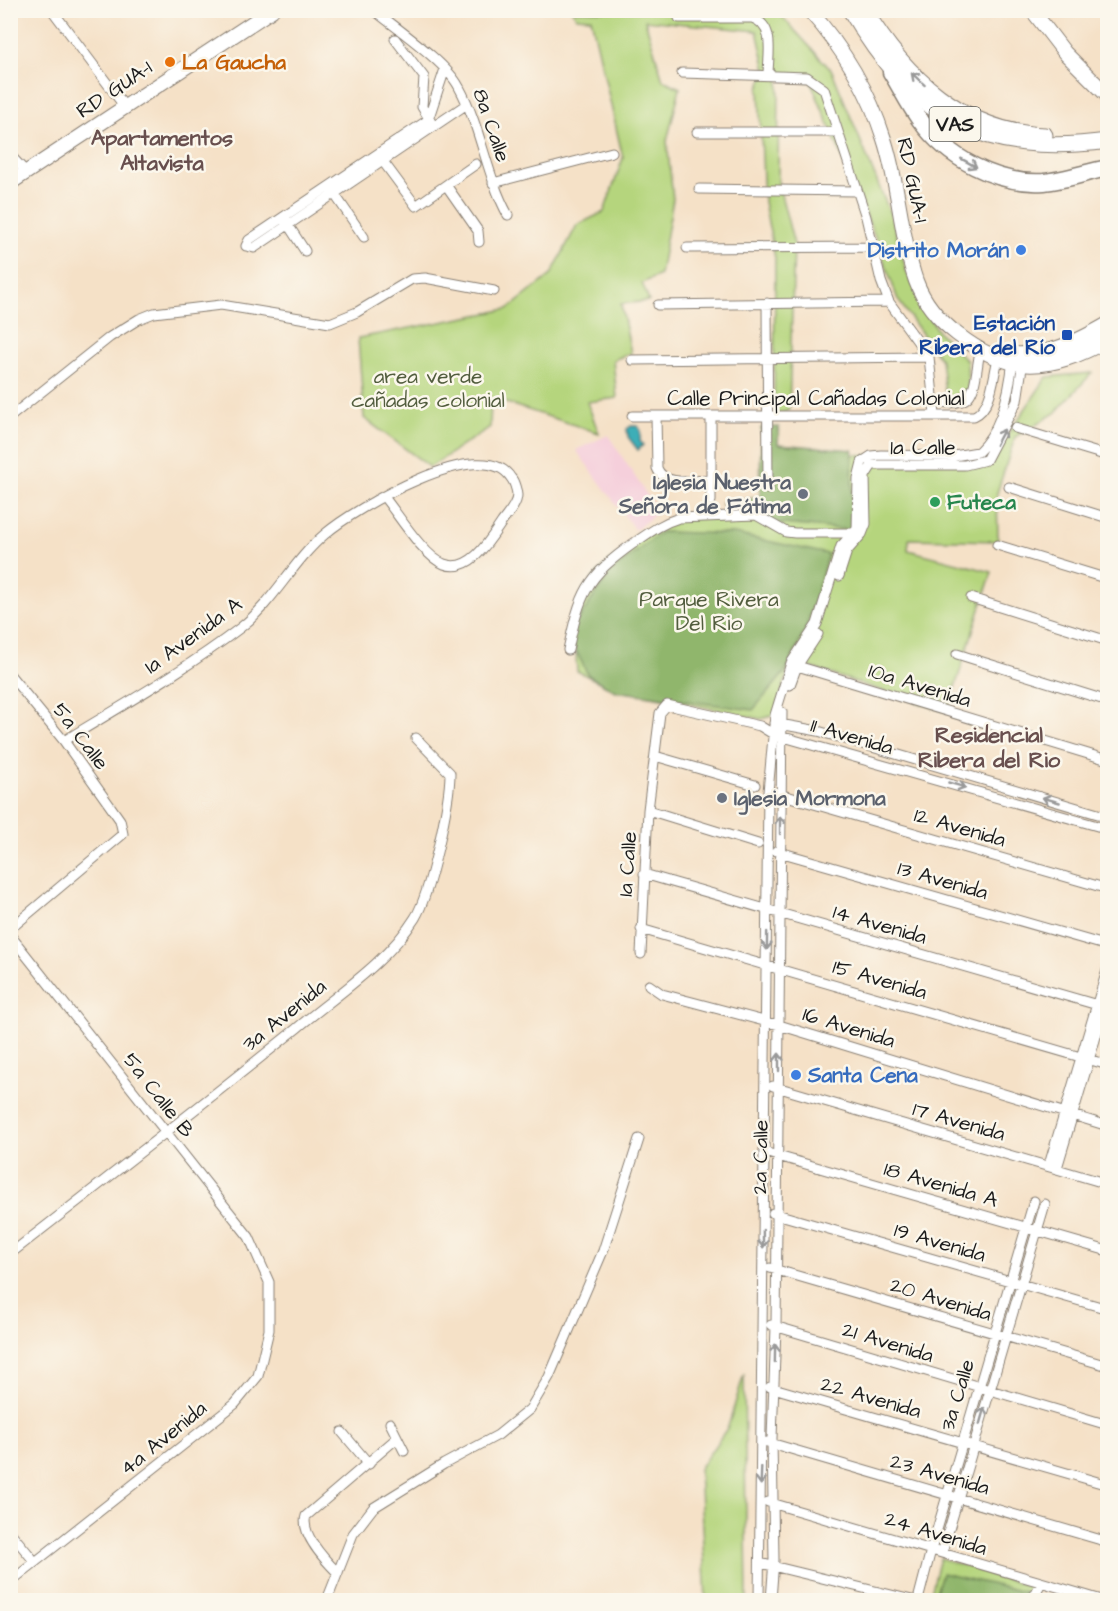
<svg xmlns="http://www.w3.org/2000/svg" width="1118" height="1611" viewBox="0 0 1118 1611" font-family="'Architects Daughter',sans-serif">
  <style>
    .built { fill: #f5cfdb }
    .green { fill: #b5d57d; stroke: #68784c; stroke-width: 1.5 }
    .forest { fill: #90b66c; stroke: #566944; stroke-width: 1.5 }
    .water { fill: #3daeb7; stroke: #2c656a; stroke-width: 1.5 }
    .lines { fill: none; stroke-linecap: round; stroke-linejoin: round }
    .minor-casing { stroke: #887e72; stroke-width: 11 }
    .primary-casing { stroke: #887e72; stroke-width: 16 }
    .trunk-casing { stroke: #887e72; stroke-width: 17 }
    .motorway-casing { stroke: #887e72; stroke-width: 19 }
    .minor { stroke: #fff; stroke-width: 9 }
    .primary { stroke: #fff; stroke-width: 14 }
    .trunk { stroke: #fff; stroke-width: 15 }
    .motorway { stroke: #fff; stroke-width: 16 }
    .oneway { stroke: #999 }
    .food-dot { fill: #e8710a; stroke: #fbf7ec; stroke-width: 2 }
    .shop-dot { fill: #3f7fe0; stroke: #fbf7ec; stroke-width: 2 }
    .transit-dot { fill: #1a4fb4; stroke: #fbf7ec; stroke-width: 2 }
    .worship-dot { fill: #6b7280; stroke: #fbf7ec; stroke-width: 2 }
    .leisure-dot { fill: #2e9e5b; stroke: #fbf7ec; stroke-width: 2 }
    .labels { text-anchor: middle; stroke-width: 5; stroke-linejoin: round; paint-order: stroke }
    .shield { fill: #fbf7ec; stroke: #5f5e5a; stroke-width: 1.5 }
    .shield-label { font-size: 20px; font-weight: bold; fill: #1c1c1c }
    .food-label { font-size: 21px; font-weight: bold; fill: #c56008; stroke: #fbf7ec; text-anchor: start }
    .street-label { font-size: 21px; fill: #1c1c1c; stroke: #fbf7ec }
    .shop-label { font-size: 21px; font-weight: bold; fill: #366cbe; stroke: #fbf7ec; text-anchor: end }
    .transit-label { font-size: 21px; font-weight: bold; fill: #164399; stroke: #fbf7ec; text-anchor: end }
    .park-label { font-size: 21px; fill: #525d3e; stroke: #fbf7ec }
    .worship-label { font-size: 21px; font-weight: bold; fill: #5b616d; stroke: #fbf7ec; text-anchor: end }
    .leisure-label { font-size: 21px; font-weight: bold; fill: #27864d; stroke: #fbf7ec; text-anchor: start }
    .neighbourhood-label { font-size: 22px; font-weight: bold; fill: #684f4e; stroke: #fbf7ec }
  </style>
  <rect width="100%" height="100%" fill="#fbf7ec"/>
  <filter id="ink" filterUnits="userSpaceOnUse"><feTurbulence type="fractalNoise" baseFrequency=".0167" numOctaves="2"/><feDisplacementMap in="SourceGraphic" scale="12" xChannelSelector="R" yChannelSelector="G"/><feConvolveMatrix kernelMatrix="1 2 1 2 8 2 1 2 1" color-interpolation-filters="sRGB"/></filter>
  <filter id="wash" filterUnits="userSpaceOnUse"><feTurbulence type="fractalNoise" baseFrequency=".008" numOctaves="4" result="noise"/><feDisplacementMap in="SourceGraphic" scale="24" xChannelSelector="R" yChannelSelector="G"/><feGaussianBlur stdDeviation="1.35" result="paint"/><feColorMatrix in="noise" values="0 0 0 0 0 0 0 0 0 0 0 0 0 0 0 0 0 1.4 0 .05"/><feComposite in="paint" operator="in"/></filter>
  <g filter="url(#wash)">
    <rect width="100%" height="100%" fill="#f5e1c7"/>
    <!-- built -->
    <path class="built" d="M 608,435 L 658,512 L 635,530 L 576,450 Z"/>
    <!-- green -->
    <path class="green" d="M 572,11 L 777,11 L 832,71 L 892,218 L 907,273 L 936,329 L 967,361 L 968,389 L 946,400 L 941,360 L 898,300 L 878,244 L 811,82 L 779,75 L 778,183 L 794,244 L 789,411 L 774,415 L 775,258 L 764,202 L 759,89 L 766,70 L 757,31 L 645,20 L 663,80 L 680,88 L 667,141 L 673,199 L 660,275 L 642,283 L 649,301 L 621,304 L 631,353 L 613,360 L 617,398 L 587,402 L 599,433 L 491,398 L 490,427 L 430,467 L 364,418 L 358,338 L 508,309 L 551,275 L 577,225 L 604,212 L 623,158 L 591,18 L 576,17 Z
      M 1092,373 L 1055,413 L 1015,437 L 997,493 L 998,541 L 909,539 L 908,550 L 992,572 L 947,712 L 791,661 L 775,715 L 761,719 L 609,687 L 577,671 C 575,651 576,608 585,590 C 599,563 655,524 685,518 C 712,512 745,516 772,522 L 777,452 L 991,459 L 1047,377 Z
      M 744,1374 L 747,1600 L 706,1600 L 699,1469 L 728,1427 Z
      M 940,1558 L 1035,1588 L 1031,1600 L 929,1600 Z"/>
    <!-- forest -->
    <path class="forest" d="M 779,427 L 778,444 L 853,450 L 851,530 L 772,523 L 749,510 L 720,504 L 760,497 L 761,428 Z
      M 661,532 L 734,534 L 828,554 L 806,628 L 786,671 L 753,710 L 615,691 L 588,675 L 568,634 L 611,572 Z
      M 942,1573 L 1033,1594 L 1027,1600 L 936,1600 L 934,1598 Z"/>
    <!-- water -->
    <path class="water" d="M 631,426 L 638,426 L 641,431 L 640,441 L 643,445 L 638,450 L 628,437 L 627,429 Z"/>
  </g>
  <g filter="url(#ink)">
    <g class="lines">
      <!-- minor casing -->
      <g class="minor-casing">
        <path id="minor" d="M 52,10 L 125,107
          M 374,10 C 397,29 446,62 459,87 C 481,127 486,175 508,215
          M 679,18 L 752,18 C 776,25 768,56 768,75
          M 395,39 L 424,77 L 422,107 L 431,122
          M 445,69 L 428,120 L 249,240 L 246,246 L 254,248 L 467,104
          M 682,73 L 807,77 L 824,89 L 866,217 L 881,281 L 889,302 L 929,357 L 935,415
          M 697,132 L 837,132
          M 10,155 L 26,172
          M 379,156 L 416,206 L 476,164
          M 493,183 L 612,152
          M 446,185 L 478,231 L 479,242
          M 331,189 L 364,237
          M 699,189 L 857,191
          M 285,220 L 305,251
          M 687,248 L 873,247
          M 767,303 L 768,489
          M 658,305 L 889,302
          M 1102,348 L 1108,359
          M 632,360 L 929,357
          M 933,401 C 978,410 973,388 980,351
          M 632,416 L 974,416 C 992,408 993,377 998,359
          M 656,416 L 657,468 C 664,487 694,480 711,480
          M 10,417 L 110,337 L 139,319 L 154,313 L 221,305 L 330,323 L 357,312 L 412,279 L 425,278 L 494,291
          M 1015,428 L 1108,456
          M 872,465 L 965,465 L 986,460 L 1017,401 L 1023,361
          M 1009,487 L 1108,518
          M 711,501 L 711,417
          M 997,545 L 1108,579
          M 839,576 L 847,551 L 862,534 L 866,524 L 865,476 L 872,465
          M 971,598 L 1108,641
          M 568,650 C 580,593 586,577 634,543 C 649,533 662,523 679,518 L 756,515 L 786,532 L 795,533 L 855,533
          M 957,654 L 1108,701
          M 794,665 L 1108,760
          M 10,675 L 64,741 L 120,820 L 123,834 L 10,929
          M 790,685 L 797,666 L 818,634
          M 774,723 L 818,731 L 1108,817
          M 64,741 C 123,705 185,670 240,628 C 274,602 292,562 325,534 C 354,509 483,432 511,478 C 514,481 517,491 517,495 C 517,505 507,515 502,522 C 490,540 470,574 444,564 C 424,557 398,514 384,497
          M 655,756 L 755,785
          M 776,793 L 1108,889
          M 648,810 L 758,844
          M 776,851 L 1108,946
          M 644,874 L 1108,1008
          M 641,929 L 1108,1065
          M 10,935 L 249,1237 L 269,1282 L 269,1330 L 258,1376 L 235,1404 L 10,1582
          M 641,954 L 648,810 L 660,713 L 667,705 L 760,726 L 773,734 L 1108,829
          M 649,985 L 662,994 L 779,1025 L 1108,1126
          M 773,1086 L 1108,1184
          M 764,1152 L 1108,1251
          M 1049,1165 L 1108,967
          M 1057,1168 L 1108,996
          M 773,1213 L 1108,1309
          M 10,1254 C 106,1179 202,1105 296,1029 C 336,995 387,963 415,918 C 430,894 450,802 450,773 L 416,738
          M 770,1268 L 1108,1366
          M 771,1325 L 1108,1425
          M 770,1387 L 1108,1485
          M 390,1423 L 404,1451
          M 342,1432 L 369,1464
          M 767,1442 L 1108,1542
          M 768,1502 L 1102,1600
          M 10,1532 L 35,1562
          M 942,1553 L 1045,1204
          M 760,1563 L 912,1600
          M 338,1573 C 326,1561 300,1534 306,1516 L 397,1438
          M 327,1600 L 353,1534 L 373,1508 L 444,1464 L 498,1435 L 530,1409 L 549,1377 L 603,1251 L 639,1139
          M 759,1600 L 768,792 L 775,715 L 791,663 L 817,624 L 841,546 L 857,529 L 858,478 L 862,462 L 871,456 L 881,455 L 954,456 L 978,452 C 1002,430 1010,390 1013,359
          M 771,1600 L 774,1560 L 772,1438 L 776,1327 L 782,712
          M 918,1600 L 931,1550 L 1034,1201
          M 1032,1600 L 1041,1583"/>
      </g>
      <!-- primary casing -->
      <g class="primary-casing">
        <path id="primary" d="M 809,10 C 843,48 869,91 884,139 C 899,184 900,235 916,281 C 924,303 939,320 957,334 C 1011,376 1049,372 1108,340
          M 1032,10 L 1065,53 L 1108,96
          M 10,183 L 272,10
          M 997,352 C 1039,360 1072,345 1108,324"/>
      </g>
      <!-- trunk casing -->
      <g class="trunk-casing">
        <path id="trunk" d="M 850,10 C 913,118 982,158 1108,141
          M 865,10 C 904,76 964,132 1045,135"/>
      </g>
      <!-- motorway casing -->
      <g class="motorway-casing">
        <path id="motorway" d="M 891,72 C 901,88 909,105 920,120 C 947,158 997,185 1044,182 C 1065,180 1087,172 1108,168"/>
      </g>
      <!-- minor -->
      <use href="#minor" class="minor"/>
      <!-- primary -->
      <use href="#primary" class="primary"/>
      <!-- trunk -->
      <use href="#trunk" class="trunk"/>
      <!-- motorway -->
      <use href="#motorway" class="motorway"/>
    </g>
    <!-- one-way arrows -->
    <defs><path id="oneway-shaft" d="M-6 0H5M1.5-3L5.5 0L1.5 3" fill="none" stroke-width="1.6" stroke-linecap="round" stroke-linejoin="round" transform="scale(1.5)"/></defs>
    <g class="oneway">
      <use href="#oneway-shaft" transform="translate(918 79) rotate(-138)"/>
      <use href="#oneway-shaft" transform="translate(969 163) rotate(29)"/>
      <use href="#oneway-shaft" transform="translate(1000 437) rotate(-62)"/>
      <use href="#oneway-shaft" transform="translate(957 785) rotate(16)"/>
      <use href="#oneway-shaft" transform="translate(1051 800) rotate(-164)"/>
      <use href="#oneway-shaft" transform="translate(780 825) rotate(-90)"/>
      <use href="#oneway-shaft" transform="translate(767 941) rotate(91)"/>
      <use href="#oneway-shaft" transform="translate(779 1062) rotate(-90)"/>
      <use href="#oneway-shaft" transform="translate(763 1239) rotate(89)"/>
      <use href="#oneway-shaft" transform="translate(775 1353) rotate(-89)"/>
      <use href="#oneway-shaft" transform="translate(982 1416) rotate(-74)"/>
      <use href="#oneway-shaft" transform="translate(761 1476) rotate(92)"/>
    </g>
  </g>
  <!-- markers -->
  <circle class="food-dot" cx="170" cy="62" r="6"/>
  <g class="shop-dot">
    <circle cx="1021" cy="250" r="6"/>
    <circle cx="796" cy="1075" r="6"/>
  </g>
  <rect class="transit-dot" x="1061" y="329" width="12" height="12" rx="3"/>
  <g class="worship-dot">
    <circle cx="803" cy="494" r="6"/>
    <circle cx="722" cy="798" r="6"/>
  </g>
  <circle class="leisure-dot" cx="935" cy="502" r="6"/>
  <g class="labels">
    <!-- shield labels -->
    <rect class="shield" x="929.5" y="107" width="51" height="34" rx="4.5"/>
    <g class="shield-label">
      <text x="955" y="131">VAS</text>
    </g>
    <!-- food labels -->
    <g class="food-label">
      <text x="182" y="69">La Gaucha</text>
    </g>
    <!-- street labels -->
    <g class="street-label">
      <text transform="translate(114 89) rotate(-34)" y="7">RD GUA-1</text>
      <text transform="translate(492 125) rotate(71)" y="7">8a Calle</text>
      <text transform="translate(913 180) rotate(78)" y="7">RD GUA-1</text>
      <text x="816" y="405">Calle Principal Cañadas Colonial</text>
      <text x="923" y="454">1a Calle</text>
      <text transform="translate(193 635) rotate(-36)" y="7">1a Avenida A</text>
      <text transform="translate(920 685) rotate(17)" y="7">10a Avenida</text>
      <text transform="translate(81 736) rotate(53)" y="7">5a Calle</text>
      <text transform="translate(852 736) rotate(16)" y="7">11 Avenida</text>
      <text transform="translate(960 827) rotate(16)" y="7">12 Avenida</text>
      <text transform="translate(627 864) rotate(-86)" y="7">1a Calle</text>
      <text transform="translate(943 880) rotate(16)" y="7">13 Avenida</text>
      <text transform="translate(880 924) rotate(16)" y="7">14 Avenida</text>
      <text transform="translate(880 979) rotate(16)" y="7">15 Avenida</text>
      <text transform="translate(284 1015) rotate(-39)" y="7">3a Avenida</text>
      <text transform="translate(849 1027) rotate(17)" y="7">16 Avenida</text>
      <text transform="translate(159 1095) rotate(52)" y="7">5a Calle B</text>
      <text transform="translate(959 1121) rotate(16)" y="7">17 Avenida</text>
      <text transform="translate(760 1157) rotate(-89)" y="7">2a Calle</text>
      <text transform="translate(941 1184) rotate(16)" y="7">18 Avenida A</text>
      <text transform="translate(940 1242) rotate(16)" y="7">19 Avenida</text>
      <text transform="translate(941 1299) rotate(17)" y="7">20 Avenida</text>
      <text transform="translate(888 1342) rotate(17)" y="7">21 Avenida</text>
      <text transform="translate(957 1395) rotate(-73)" y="7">3a Calle</text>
      <text transform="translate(871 1397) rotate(16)" y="7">22 Avenida</text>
      <text transform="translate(163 1438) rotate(-39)" y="7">4a Avenida</text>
      <text transform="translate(940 1474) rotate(16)" y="7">23 Avenida</text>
      <text transform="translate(936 1533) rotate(17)" y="7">24 Avenida</text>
    </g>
    <!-- shop labels -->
    <g class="shop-label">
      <text x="1009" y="257">Distrito Morán</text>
      <text x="808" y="1082" text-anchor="start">Santa Cena</text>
    </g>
    <!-- transit labels -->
    <g class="transit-label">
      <text x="1055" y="330">Estación<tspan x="1055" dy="24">Ribera del Río</tspan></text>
    </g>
    <!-- park labels -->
    <g class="park-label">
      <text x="428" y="383">area verde<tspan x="428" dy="24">cañadas colonial</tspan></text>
      <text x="709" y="606">Parque Rivera<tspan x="709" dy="24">Del Rio</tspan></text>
    </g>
    <!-- worship labels -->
    <g class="worship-label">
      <text x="791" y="489">Iglesia Nuestra<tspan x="791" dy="24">Señora de Fátima</tspan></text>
      <text x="734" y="805" text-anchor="start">Iglesia Mormona</text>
    </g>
    <!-- leisure labels -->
    <g class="leisure-label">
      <text x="947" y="509">Futeca</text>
    </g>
    <!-- neighbourhood labels -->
    <g class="neighbourhood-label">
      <text x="162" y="145">Apartamentos<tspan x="162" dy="25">Altavista</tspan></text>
      <text x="989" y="742">Residencial<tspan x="989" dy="25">Ribera del Rio</tspan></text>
    </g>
  </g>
  <!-- margin -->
  <rect width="1118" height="1611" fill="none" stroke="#fbf7ec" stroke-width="36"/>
</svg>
